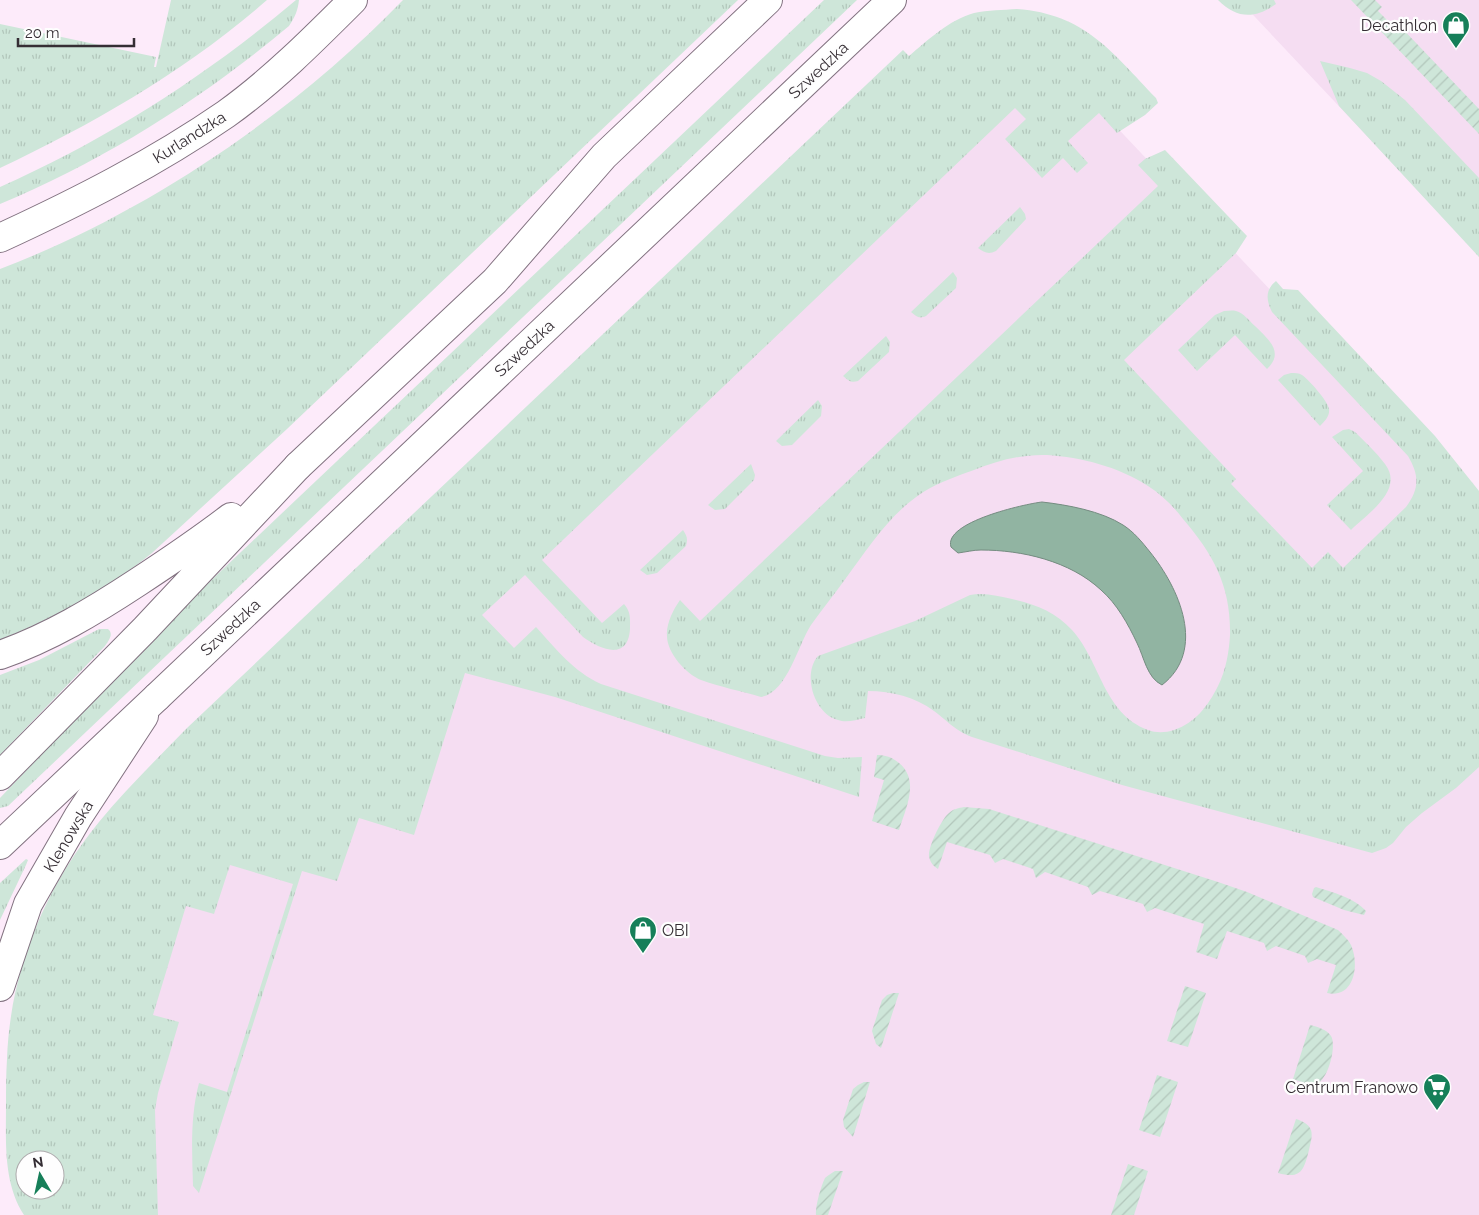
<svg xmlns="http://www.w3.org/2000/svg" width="1479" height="1215" viewBox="0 0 1479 1215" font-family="Raleway,sans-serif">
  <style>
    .built { fill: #f5ddf2 }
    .grass { fill: url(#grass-tufts); fill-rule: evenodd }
    .garden { fill: url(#garden-furrows) }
    .water { fill: #91b4a2; stroke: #758c81 }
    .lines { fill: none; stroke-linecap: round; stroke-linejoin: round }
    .minor-casing { stroke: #827280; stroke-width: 30 }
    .tertiary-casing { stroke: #827280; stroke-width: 30 }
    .secondary-casing { stroke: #827280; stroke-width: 30 }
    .minor { stroke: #fff; stroke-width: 28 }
    .tertiary { stroke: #fff; stroke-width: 28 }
    .secondary { stroke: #fff; stroke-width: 28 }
    .labels { text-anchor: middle; stroke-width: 4.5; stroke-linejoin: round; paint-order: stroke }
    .poi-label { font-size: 16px; fill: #352e34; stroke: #fefefe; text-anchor: end }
    .street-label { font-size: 16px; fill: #352e34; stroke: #fefefe }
  </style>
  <defs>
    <pattern id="grass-tufts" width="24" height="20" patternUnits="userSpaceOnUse" patternTransform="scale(1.25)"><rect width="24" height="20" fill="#cee6d9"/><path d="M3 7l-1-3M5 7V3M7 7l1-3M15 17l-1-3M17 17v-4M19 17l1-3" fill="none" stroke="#b2c6bb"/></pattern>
    <pattern id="garden-furrows" width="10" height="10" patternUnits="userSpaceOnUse" patternTransform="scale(1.25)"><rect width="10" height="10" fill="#cee6d9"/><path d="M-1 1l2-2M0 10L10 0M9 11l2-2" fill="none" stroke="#b2c6bb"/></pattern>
  </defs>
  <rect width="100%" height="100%" fill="#fdebfa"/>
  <!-- built -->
  <path class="built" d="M 1239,0 L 1479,0 L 1479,255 Z
    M 1057,64 L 1479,511 L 1479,1215 L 139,1215 L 134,943 Z"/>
  <!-- grass -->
  <path class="grass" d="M 171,0 L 267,0 C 187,70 95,123 0,168 L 0,24 L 156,57 L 154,67 L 156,67 Z
    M 296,0 L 299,0 C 298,10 295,17 289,26 C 202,99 105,160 0,204 L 0,187 C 108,139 206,76 296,0 Z
    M 403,0 L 738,0 L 287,429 L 152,553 C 107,590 54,618 0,640 L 0,269 C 147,213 294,113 403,0 Z
    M 824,0 L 857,0 L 8,806 L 0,808 L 0,798 L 167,622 Z
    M 1218,0 L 1274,0 L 1276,4 C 1254,20 1236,18 1218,0 Z
    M 1017,9 C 1085,14 1112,52 1156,98 L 1158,103 L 1145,115 L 1117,133 L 1099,113 L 1068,141 L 1088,163 L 1077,173 L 1063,158 L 1042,178 L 1005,139 L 1026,119 L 1015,108 L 542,560 L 602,623 L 624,604 C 631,612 630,618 630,629 C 628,661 601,650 583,637 L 525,575 L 482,615 L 514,648 L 536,627 C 557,650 573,671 601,684 L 825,756 L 838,758 L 862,757 L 859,797 L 555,697 L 465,673 L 414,835 L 359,818 L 337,881 L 302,871 L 199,1193 L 193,1186 C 192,1151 190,1117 199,1083 L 227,1092 L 293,884 L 230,865 L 214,914 L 186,906 L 153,1015 L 179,1022 L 158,1093 L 155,1110 L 158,1215 L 24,1215 C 3,1183 6,1141 6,1104 C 6,1089 6,1074 7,1059 C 10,972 44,889 99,822 C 126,789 157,759 187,728 L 903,50 L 909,56 C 928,40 949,20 974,13 C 988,10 1003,10 1017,9 ZM 25,1160 L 55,1160 L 55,1190 L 25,1190 Z
    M 1320,61 L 1350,68 L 1367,73 L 1381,81 L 1405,100 L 1479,178 L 1479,257 L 1339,106 Z
    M 1165,150 L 1247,236 L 1236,253 L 1124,360 L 1236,479 L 1231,484 L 1312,568 L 1328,552 L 1343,568 L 1406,507 C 1420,488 1419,475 1408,456 L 1272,312 C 1266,300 1265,290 1276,281 L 1283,289 L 1298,290 L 1435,436 L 1479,491 L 1479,767 L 1456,788 L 1422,813 L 1406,827 L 1393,843 L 1386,848 L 1372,853 L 1122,785 L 972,737 C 954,730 949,722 934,711 C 915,697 892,691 868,691 L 865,718 C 856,720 846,723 838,720 C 814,714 802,674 818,656 L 915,621 L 970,595 C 984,592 998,596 1012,599 C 1035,604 1056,612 1072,630 C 1101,662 1103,713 1148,730 C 1156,733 1165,733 1174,730 C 1195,723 1208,706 1218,686 C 1226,670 1229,652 1230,635 C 1231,587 1214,555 1183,519 C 1173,506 1162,495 1148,486 C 1119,467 1081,457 1047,455 C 1022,454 996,461 974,470 C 957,476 940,482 925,491 C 891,512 869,547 846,578 C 835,594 822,609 811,625 C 798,645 787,693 761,697 C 741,691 720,687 701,680 C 686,674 667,653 667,636 C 666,624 673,610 680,600 L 700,621 L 1158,186 L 1138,165 L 1145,159 Z
    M 1020,207 L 1025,214 L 1026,219 L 996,251 C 988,255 984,252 978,248 Z
    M 953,272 L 957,278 L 956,288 L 926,316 C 919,319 917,317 911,312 Z
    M 1224,311 C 1228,311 1232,310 1236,311 C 1244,313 1249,321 1255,326 C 1268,339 1285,352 1267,369 L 1235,335 L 1197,371 L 1178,350 L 1215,315 Z
    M 886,336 L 890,342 L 889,352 L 858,381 C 851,383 849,381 843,376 Z
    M 1291,373 C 1295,373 1299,373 1302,375 C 1309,380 1328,401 1329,409 C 1330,416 1325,421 1320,426 L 1278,380 L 1284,375 Z
    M 818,400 L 822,406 L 821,416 L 792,445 L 782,446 L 776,441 Z
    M 1349,429 L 1355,432 C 1365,442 1376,452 1385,464 C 1405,490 1367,514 1351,530 L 1327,505 L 1363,471 L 1332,437 L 1343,430 Z
    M 751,464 L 755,475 L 754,480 L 725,509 L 715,510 L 708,505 Z
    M 683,530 C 687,536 688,539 686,546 L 657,573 L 647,575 L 640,570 Z
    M 99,629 L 108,629 C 114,634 109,640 105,646 L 0,755 L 0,675 L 39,660 Z
    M 26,859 L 28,860 L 26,865 L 0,920 L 0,883 Z"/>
  <!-- garden -->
  <path class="garden" d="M 1351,0 L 1375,0 L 1382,7 L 1378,11 L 1394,27 L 1398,24 L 1479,109 L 1479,134 Z
    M 877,755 C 885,755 892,757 899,763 C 920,780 906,808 899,830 L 872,821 L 884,780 L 874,777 Z
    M 964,807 L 989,809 L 1218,882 L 1247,892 L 1338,930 C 1343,935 1348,939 1351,945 C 1360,965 1354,999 1327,993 L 1336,965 L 1317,959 L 1308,963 L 1305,956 L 1276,946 L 1267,951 L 1264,943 L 1227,931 L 1217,959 L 1196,952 L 1204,924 L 1155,908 L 1147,912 L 1143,904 L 1100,891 L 1092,895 L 1088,887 L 1045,872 L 1036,878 L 1033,869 L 1003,859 L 995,863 L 990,855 L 947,842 L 938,869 C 933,866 930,862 929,856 C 928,847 942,818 949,813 C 953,809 959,808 964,807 Z
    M 1316,887 C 1332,892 1355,898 1366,911 L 1364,915 L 1344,910 L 1313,897 L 1312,894 L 1314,888 Z
    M 1185,986 L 1206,993 L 1188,1047 L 1167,1041 Z
    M 893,993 L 899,993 L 881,1048 L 876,1044 L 872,1031 L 882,1000 L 887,995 Z
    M 1310,1025 C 1318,1027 1326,1029 1331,1036 C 1337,1046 1328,1081 1316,1084 C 1309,1086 1300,1081 1293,1079 Z
    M 1157,1075 L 1178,1082 L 1160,1137 L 1139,1130 Z
    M 864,1082 L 870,1082 L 853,1137 L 844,1127 L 843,1120 L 853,1089 L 858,1085 Z
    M 1296,1119 C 1302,1121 1309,1124 1311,1130 C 1313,1137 1310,1144 1309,1150 C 1304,1169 1302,1180 1278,1173 Z
    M 1128,1164 L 1148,1171 L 1134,1215 L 1111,1215 Z
    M 835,1171 L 843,1171 L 828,1215 L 816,1215 C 815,1207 821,1186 825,1178 C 828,1175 832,1173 835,1171 Z"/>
  <!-- water -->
  <path class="water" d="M 1042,502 C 1068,505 1101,511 1123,525 C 1134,532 1142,542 1150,552 C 1179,588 1207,650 1162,685 C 1147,678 1144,657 1137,643 C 1128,624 1117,604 1101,590 C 1070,561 1022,550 981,550 C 973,550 966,552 958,553 L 951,547 C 943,522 1025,504 1042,502 Z"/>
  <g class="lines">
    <!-- minor casing -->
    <g class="minor-casing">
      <path id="minor" d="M 0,238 C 78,202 155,163 226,114 C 272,81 313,40 353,0
        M 0,987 L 28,904 L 78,817 L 144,716"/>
    </g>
    <!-- tertiary casing -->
    <g class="tertiary-casing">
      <path id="tertiary" d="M 298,466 L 495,281 L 604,156 L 768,0
        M 157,697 L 892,0"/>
    </g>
    <!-- secondary casing -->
    <g class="secondary-casing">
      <path id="secondary" d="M 0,655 C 49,638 94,611 138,582 C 170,561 201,540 231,517
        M 0,776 L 145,629 L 298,466
        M 0,845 L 157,697"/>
    </g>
    <!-- minor -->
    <use href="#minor" class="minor"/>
    <!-- tertiary -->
    <use href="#tertiary" class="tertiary"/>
    <!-- secondary -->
    <use href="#secondary" class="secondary"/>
  </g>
  <!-- icons -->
  <defs>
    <g id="shop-pin" transform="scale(1.4375)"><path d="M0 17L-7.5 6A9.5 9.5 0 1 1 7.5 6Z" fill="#167f59" stroke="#fefefe"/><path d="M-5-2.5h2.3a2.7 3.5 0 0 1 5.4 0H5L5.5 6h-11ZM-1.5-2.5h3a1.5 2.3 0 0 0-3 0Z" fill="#fff"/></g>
    <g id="supermarket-pin" transform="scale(1.4375)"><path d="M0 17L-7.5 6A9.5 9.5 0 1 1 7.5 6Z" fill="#167f59" stroke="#fefefe"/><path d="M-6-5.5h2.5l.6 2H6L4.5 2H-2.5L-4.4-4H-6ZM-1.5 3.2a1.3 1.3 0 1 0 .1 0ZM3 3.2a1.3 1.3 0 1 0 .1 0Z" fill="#fff"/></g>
  </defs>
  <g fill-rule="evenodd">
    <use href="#shop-pin" x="1456" y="25"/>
    <use href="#shop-pin" x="643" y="930"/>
    <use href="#supermarket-pin" x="1437" y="1087"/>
  </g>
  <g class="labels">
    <!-- poi labels -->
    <g class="poi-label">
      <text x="1437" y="31">Decathlon</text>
      <text x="662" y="936" text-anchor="start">OBI</text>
      <text x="1418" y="1093">Centrum Franowo</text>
    </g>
    <!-- street labels -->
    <g class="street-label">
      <text transform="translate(818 70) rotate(-43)" y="6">Szwedzka</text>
      <text transform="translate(189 137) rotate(-32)" y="6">Kurlandzka</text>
      <text transform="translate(524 348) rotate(-43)" y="6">Szwedzka</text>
      <text transform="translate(230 627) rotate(-43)" y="6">Szwedzka</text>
      <text transform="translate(68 836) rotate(-59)" y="6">Klenowska</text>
    </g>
  </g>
  <!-- north arrow -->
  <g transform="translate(40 1175) rotate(351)"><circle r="24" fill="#fefefe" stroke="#aeabad"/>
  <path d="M0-4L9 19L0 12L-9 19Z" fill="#167f59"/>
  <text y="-8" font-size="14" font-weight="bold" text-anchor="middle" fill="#352e34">N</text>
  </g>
  <!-- scale -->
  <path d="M18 38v8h116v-8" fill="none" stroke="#352e34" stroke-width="2.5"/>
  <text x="25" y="38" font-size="15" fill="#352e34" stroke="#fefefe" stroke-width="4" paint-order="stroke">20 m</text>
</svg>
